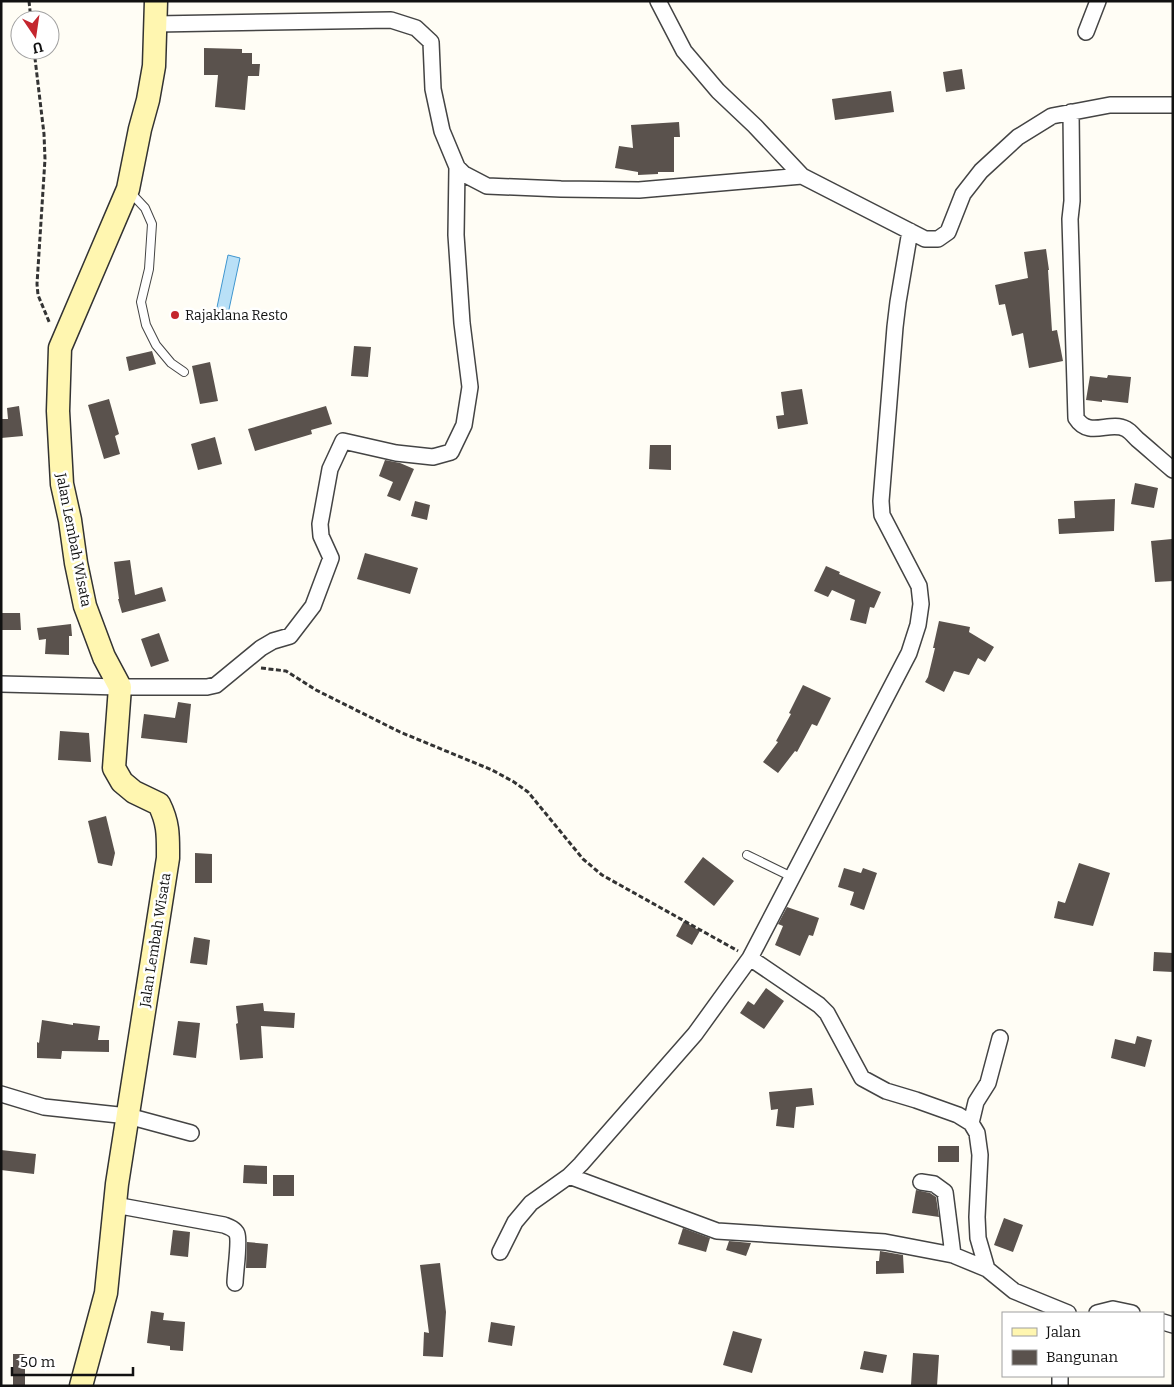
<svg xmlns="http://www.w3.org/2000/svg" width="1174" height="1387" viewBox="0 0 1174 1387" font-family="Bitter,serif">
  <style>
    .water { fill: #b9e0f7; stroke: #3f96cf }
    .building { fill: #5a524d }
    .lines { fill: none; stroke-linecap: round; stroke-linejoin: round }
    .lane-casing { stroke: #444; stroke-width: 10 }
    .street-casing { stroke: #444; stroke-width: 18 }
    .secondary-casing { stroke: #333; stroke-width: 25 }
    .path { stroke: #333; stroke-width: 3; stroke-dasharray: 5 2.5; stroke-linecap: butt }
    .lane { stroke: #fff; stroke-width: 8 }
    .street { stroke: #fff; stroke-width: 15 }
    .secondary { stroke: #fff6b0; stroke-width: 22 }
    .poi-dot { fill: #c4262e; stroke: #fff; stroke-width: 2 }
    .labels { text-anchor: middle; stroke-width: 5; stroke-linejoin: round; paint-order: stroke }
    .poi-label { font-size: 14px; fill: #111; stroke: #fff; text-anchor: start }
    .street-label { font-size: 14px; fill: #111; stroke: #fff }
  </style>
  <rect width="100%" height="100%" fill="#fffdf5"/>
  <!-- water -->
  <path class="water" d="M 228,255 L 240,258 L 228,314 L 216,312 Z"/>
  <!-- building -->
  <path class="building" d="M 204,48 L 242,49 L 242,53 L 252,53 L 252,64 L 260,64 L 259,76 L 248,76 L 245,110 L 215,107 L 218,75 L 204,75 Z
    M 962,69 L 965,89 L 946,92 L 943,72 Z
    M 891,91 L 894,112 L 835,120 L 832,99 Z
    M 679,122 L 680,137 L 674,137 L 674,172 L 658,172 L 658,174 L 638,175 L 638,172 L 615,168 L 619,146 L 633,148 L 631,125 Z
    M 1046,249 L 1049,270 L 1048,270 L 1052,331 L 1057,330 L 1063,361 L 1029,368 L 1023,333 L 1012,336 L 1005,304 L 999,305 L 995,285 L 1028,278 L 1024,252 Z
    M 354,346 L 371,347 L 368,377 L 351,376 Z
    M 152,351 L 156,364 L 129,371 L 126,357 Z
    M 210,362 L 218,401 L 200,404 L 192,366 Z
    M 1108,375 L 1131,377 L 1128,403 L 1102,400 L 1102,402 L 1086,400 L 1090,376 L 1107,378 Z
    M 802,389 L 808,424 L 778,429 L 776,416 L 784,415 L 781,392 Z
    M 109,399 L 119,434 L 115,436 L 120,454 L 104,459 L 88,405 Z
    M 19,406 L 23,436 L 1,438 L 1,419 L 8,419 L 7,408 Z
    M 326,406 L 332,424 L 311,430 L 312,434 L 255,451 L 248,429 Z
    M 215,437 L 222,464 L 198,470 L 191,444 Z
    M 650,445 L 671,445 L 671,470 L 649,469 Z
    M 385,460 L 400,463 L 414,469 L 400,501 L 387,496 L 393,482 L 379,476 Z
    M 1135,483 L 1158,488 L 1154,508 L 1131,504 Z
    M 1115,499 L 1114,531 L 1059,534 L 1058,519 L 1075,518 L 1074,501 Z
    M 415,501 L 430,505 L 427,520 L 411,516 Z
    M 1172,539 L 1173,581 L 1155,582 L 1151,541 Z
    M 365,553 L 418,568 L 410,594 L 357,579 Z
    M 130,560 L 135,595 L 162,587 L 166,601 L 122,613 L 118,599 L 119,599 L 114,562 Z
    M 826,566 L 840,572 L 839,574 L 881,592 L 874,608 L 870,607 L 866,624 L 850,620 L 855,600 L 832,590 L 828,597 L 814,591 Z
    M 1,613 L 20,613 L 21,630 L 1,630 Z
    M 939,621 L 970,627 L 969,632 L 994,647 L 985,662 L 978,658 L 969,675 L 954,671 L 944,692 L 925,682 L 928,677 L 935,648 L 933,648 Z
    M 71,624 L 72,636 L 69,636 L 69,655 L 45,654 L 46,639 L 39,640 L 37,628 Z
    M 159,633 L 169,661 L 151,667 L 141,639 Z
    M 803,685 L 831,698 L 817,726 L 812,724 L 797,752 L 795,751 L 778,773 L 763,762 L 778,742 L 776,741 L 791,714 L 789,713 Z
    M 178,702 L 191,704 L 187,743 L 141,738 L 144,714 L 175,718 Z
    M 60,731 L 89,733 L 91,762 L 58,760 Z
    M 106,816 L 115,853 L 112,866 L 98,863 L 88,821 Z
    M 195,853 L 212,854 L 212,883 L 195,883 Z
    M 703,857 L 734,881 L 714,906 L 684,882 Z
    M 1079,863 L 1110,873 L 1093,926 L 1054,918 L 1058,901 L 1065,903 Z
    M 844,868 L 861,873 L 863,868 L 877,873 L 864,910 L 850,905 L 854,892 L 838,887 Z
    M 787,907 L 819,918 L 813,936 L 809,935 L 800,956 L 775,945 L 783,926 L 778,924 Z
    M 684,921 L 700,931 L 692,945 L 676,936 Z
    M 194,937 L 210,940 L 207,965 L 190,963 Z
    M 1154,952 L 1173,953 L 1173,972 L 1153,971 Z
    M 766,988 L 784,1001 L 764,1029 L 740,1013 L 748,1001 L 754,1005 Z
    M 263,1003 L 264,1011 L 295,1013 L 294,1028 L 261,1026 L 263,1058 L 240,1060 L 236,1024 L 238,1023 L 236,1006 Z
    M 42,1020 L 73,1025 L 73,1023 L 100,1026 L 98,1040 L 109,1040 L 109,1052 L 62,1051 L 61,1059 L 37,1058 L 37,1042 L 39,1043 Z
    M 178,1021 L 200,1023 L 196,1058 L 173,1055 Z
    M 1137,1036 L 1152,1040 L 1145,1067 L 1111,1058 L 1115,1039 L 1135,1044 Z
    M 812,1088 L 814,1105 L 796,1107 L 794,1128 L 776,1126 L 778,1109 L 771,1110 L 769,1092 Z
    M 938,1146 L 959,1146 L 959,1162 L 938,1162 Z
    M 1,1150 L 36,1154 L 34,1174 L 1,1170 Z
    M 244,1165 L 267,1166 L 267,1184 L 243,1183 Z
    M 273,1175 L 294,1175 L 294,1196 L 273,1196 Z
    M 916,1190 L 930,1193 L 936,1197 L 939,1217 L 912,1213 Z
    M 1004,1218 L 1023,1225 L 1013,1252 L 994,1245 Z
    M 683,1228 L 710,1238 L 706,1252 L 678,1244 Z
    M 173,1230 L 190,1232 L 188,1257 L 170,1255 Z
    M 729,1241 L 751,1243 L 746,1256 L 726,1250 Z
    M 247,1242 L 268,1244 L 266,1268 L 246,1268 Z
    M 880,1251 L 903,1255 L 904,1273 L 876,1274 L 876,1261 L 879,1261 Z
    M 440,1263 L 446,1312 L 443,1357 L 423,1356 L 424,1332 L 429,1333 L 420,1265 Z
    M 151,1311 L 164,1313 L 163,1320 L 185,1322 L 183,1351 L 170,1350 L 170,1346 L 147,1343 Z
    M 491,1322 L 515,1326 L 512,1346 L 488,1342 Z
    M 733,1331 L 762,1339 L 752,1373 L 723,1365 Z
    M 864,1351 L 887,1355 L 883,1373 L 860,1369 Z
    M 913,1353 L 939,1355 L 937,1386 L 911,1385 Z
    M 13,1354 L 25,1354 L 25,1386 L 13,1386 Z"/>
  <g class="lines">
    <!-- lane casing -->
    <g class="lane-casing">
      <path id="lane" d="M 130,192 L 145,208 L 152,224 L 149,269 L 141,302 L 146,325 L 156,345 L 171,363 L 184,372
        M 747,855 L 792,877"/>
    </g>
    <!-- street casing -->
    <g class="street-casing">
      <path id="street" d="M 658,1 L 684,51 L 718,91 L 755,126 L 802,176 L 925,239 L 938,239 L 948,232 L 963,194 L 981,171 L 1018,137 L 1052,116 L 1110,105 L 1173,105
        M 156,24 L 391,20 L 416,28 L 431,42 L 433,89 L 442,131 L 457,167 L 464,174 L 487,186 L 561,189 L 639,190 L 802,176
        M 1086,32 L 1098,1
        M 1071,112 L 1072,201 L 1070,219 L 1076,418 C 1089,439 1110,420 1126,429 C 1130,431 1134,436 1137,439 C 1149,449 1161,460 1173,470
        M 1,684 L 120,687 L 207,687 L 216,685 L 261,648 L 273,641 L 290,636 L 313,606 L 331,558 L 321,536 L 320,524 L 330,469 L 343,441 L 396,453 L 433,457 L 451,452 L 464,425 L 470,387 L 462,323 L 456,235 L 457,167
        M 750,958 L 819,1005 L 827,1013 L 862,1078 L 886,1091 L 916,1100 L 958,1115 L 971,1123 L 977,1133 L 980,1155 L 977,1217 L 978,1238 L 987,1269
        M 1,1094 L 44,1107 L 128,1116 L 191,1133
        M 971,1123 L 976,1102 L 988,1083 L 1000,1038
        M 569,1176 L 717,1231 L 885,1242 L 953,1255 L 987,1269 L 1014,1291 L 1068,1313
        M 921,1182 L 934,1184 L 945,1192 L 953,1255
        M 115,1205 L 224,1225 C 229,1227 235,1229 237,1234 C 240,1242 235,1273 235,1283
        M 500,1252 L 515,1222 L 531,1203 L 569,1176 L 581,1164 L 695,1034 L 750,958 L 909,653 L 918,625 L 921,604 L 919,586 L 882,515 L 881,501 L 895,327 L 898,302 L 910,231
        M 1097,1313 L 1113,1309 L 1132,1313
        M 1163,1322 L 1173,1325
        M 1060,1386 L 1060,1376"/>
    </g>
    <!-- secondary casing -->
    <g class="secondary-casing">
      <path id="secondary" d="M 81,1386 L 106,1293 L 117,1184 L 168,858 C 168,837 169,824 159,804 L 134,792 L 122,782 L 114,768 L 120,687 L 104,657 L 85,606 L 76,563 L 70,520 L 62,484 L 58,411 L 60,348 L 128,189 L 140,129 L 148,100 L 154,66 L 156,1"/>
    </g>
    <!-- path -->
    <path class="path" d="M 29,1 L 31,20
      M 34,50 L 44,134 L 45,159 L 37,284 L 38,295 L 50,324
      M 261,668 L 286,671 L 316,690 L 400,732 L 492,770 L 514,782 L 528,792 L 583,859 L 602,875 L 738,951"/>
    <!-- lane -->
    <use href="#lane" class="lane"/>
    <!-- street -->
    <use href="#street" class="street"/>
    <!-- secondary -->
    <use href="#secondary" class="secondary"/>
  </g>
  <!-- markers -->
  <circle class="poi-dot" cx="175" cy="315" r="5"/>
  <g class="labels">
    <!-- poi labels -->
    <g class="poi-label">
      <text x="185" y="320">Rajaklana Resto</text>
    </g>
    <!-- street labels -->
    <g class="street-label">
      <text transform="translate(74 540) rotate(79)" y="5">Jalan Lembah Wisata</text>
      <text transform="translate(155 940) rotate(-81)" y="5">Jalan Lembah Wisata</text>
    </g>
  </g>
  <!-- border -->
  <rect width="1174" height="1387" fill="none" stroke="#111111" stroke-width="5"/>
  <!-- legend -->
  <rect x="1002" y="1312" width="162" height="65" fill="#ffffff" stroke="#a0a0a0"/>
  <rect x="1012" y="1328" width="25" height="8" fill="#fff6b0" stroke="#a0a0a0"/>
  <text x="1046" y="1337" font-size="15" fill="#111111">Jalan</text>
  <rect x="1012" y="1350" width="25" height="15" fill="#5a524d" stroke="#a0a0a0"/>
  <text x="1046" y="1362" font-size="15" fill="#111111">Bangunan</text>
  <!-- north arrow -->
  <g transform="translate(35 35) rotate(167)"><circle r="24" fill="#ffffff" stroke="#a0a0a0"/>
  <path d="M0-4L9 19L0 12L-9 19Z" fill="#c4262e"/>
  <text y="-8" font-size="14" font-weight="bold" text-anchor="middle" fill="#111111">U</text>
  </g>
  <!-- scale -->
  <path d="M12 1367v8h121v-8" fill="none" stroke="#111111" stroke-width="2.5"/>
  <text x="20" y="1367" font-size="15" fill="#111111" stroke="#ffffff" stroke-width="4" paint-order="stroke">50 m</text>
</svg>
